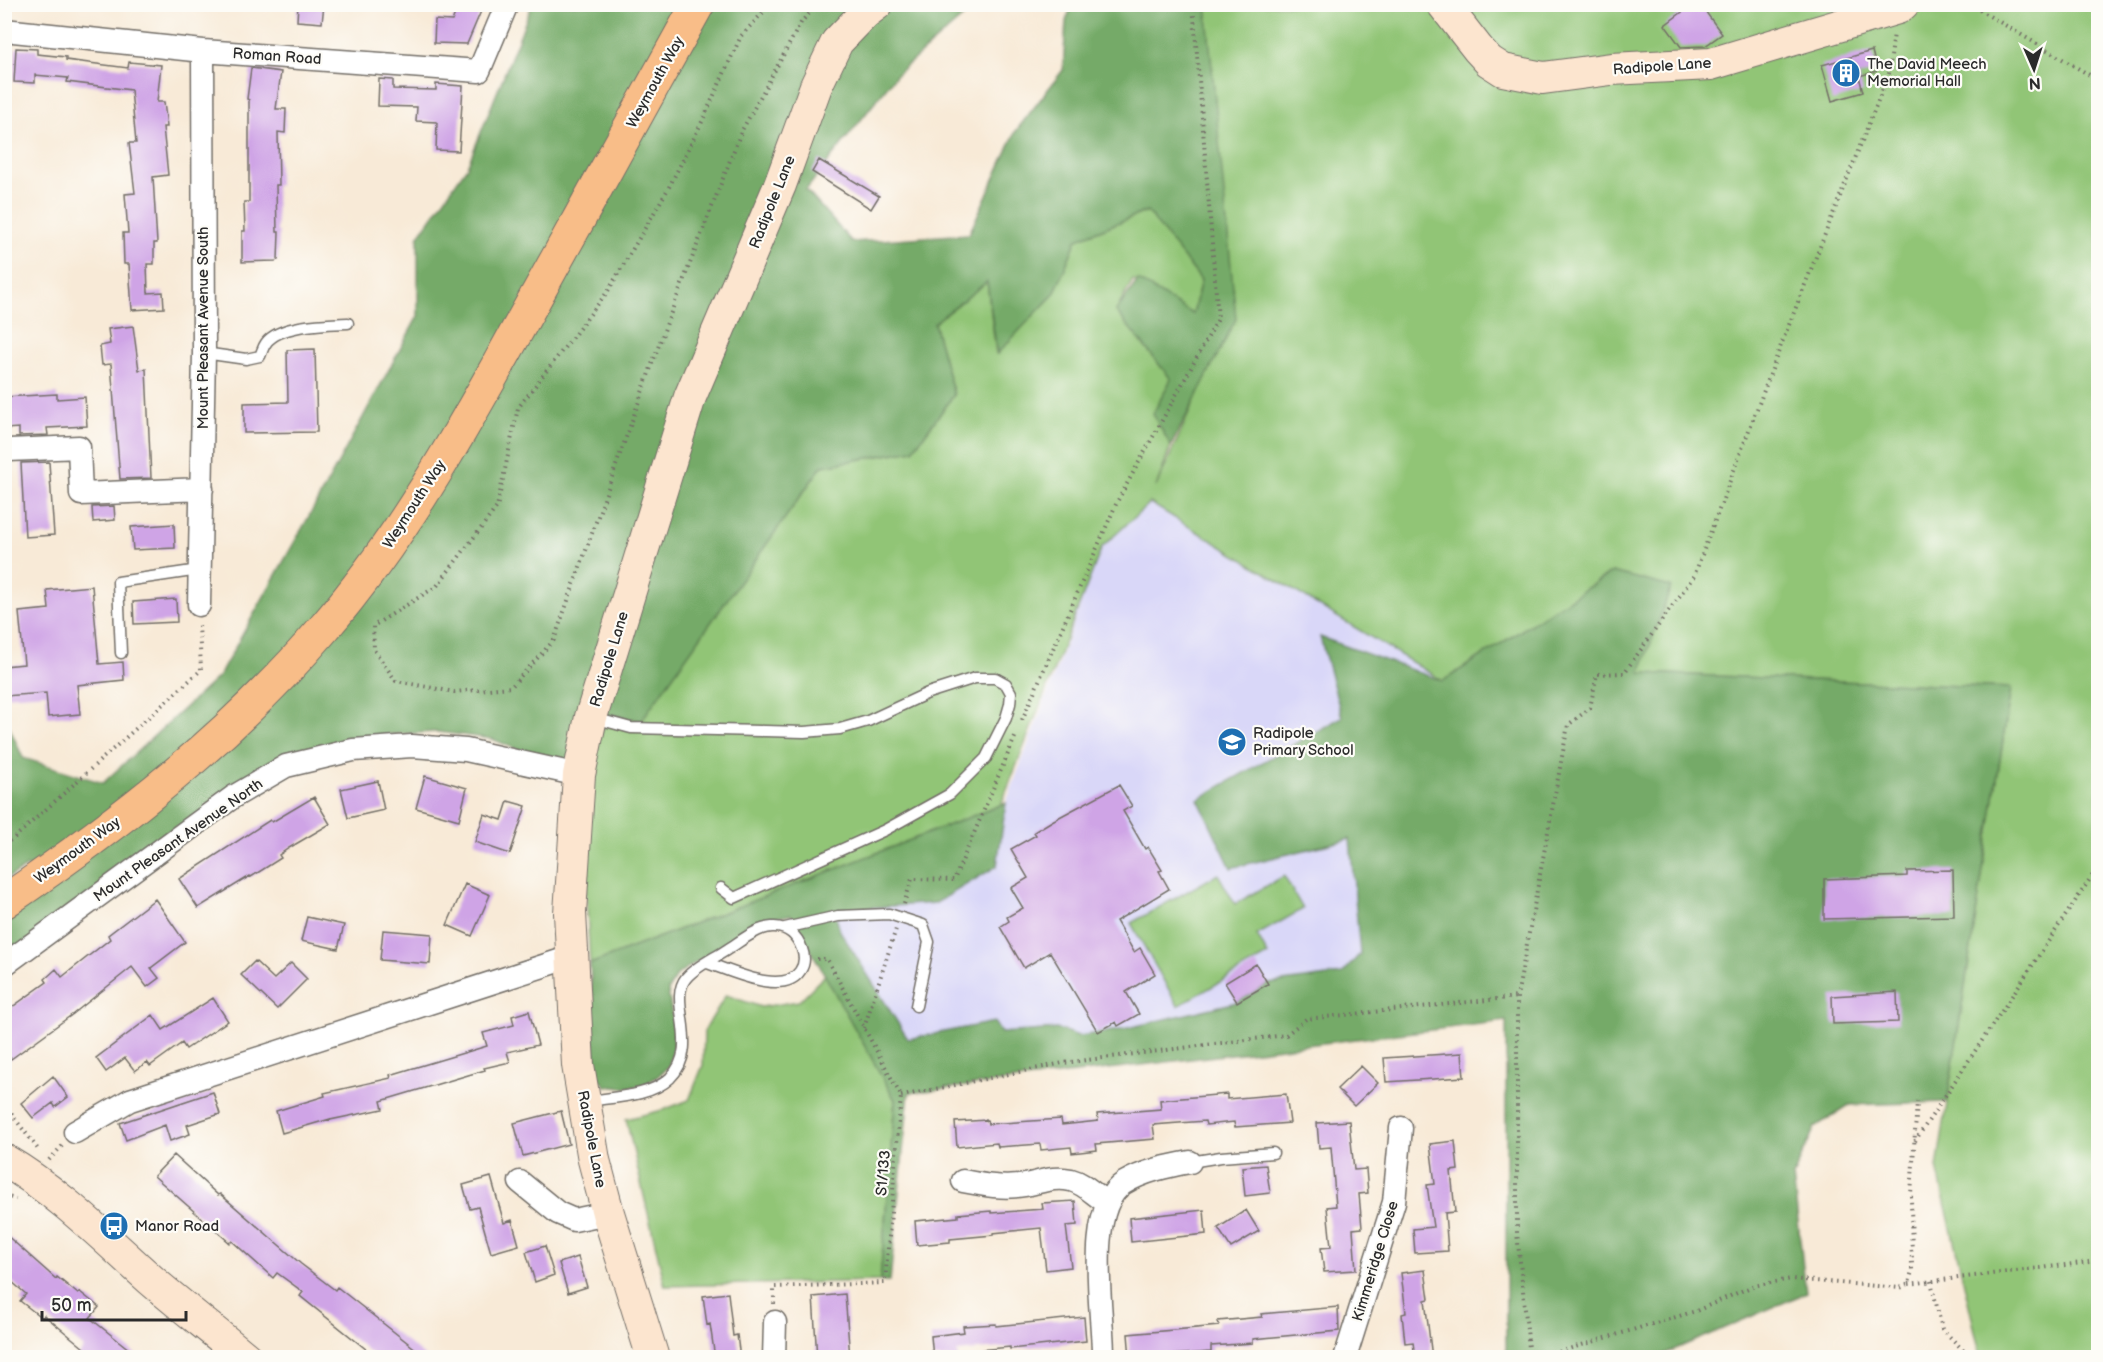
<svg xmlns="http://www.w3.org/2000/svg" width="2103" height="1362" viewBox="0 0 2103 1362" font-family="'Balsamiq Sans',sans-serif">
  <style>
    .built { fill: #d9d7f8 }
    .green { fill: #91c576; stroke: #5e7850; stroke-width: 1.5 }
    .forest { fill: #74aa67; stroke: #506a49; stroke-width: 1.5 }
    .building { fill: #cfa4e6 }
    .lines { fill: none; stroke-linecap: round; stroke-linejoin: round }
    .lane-casing { stroke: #736e67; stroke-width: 13 }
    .street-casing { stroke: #736e67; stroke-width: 25 }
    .secondary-casing { stroke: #736e67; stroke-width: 34 }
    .highway-casing { stroke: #736e67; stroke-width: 35 }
    .path { stroke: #736e67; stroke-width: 4; stroke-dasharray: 1.5 4.5; stroke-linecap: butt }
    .lane { stroke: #fff; stroke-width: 10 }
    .street { stroke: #fff; stroke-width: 22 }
    .secondary { stroke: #fce5cf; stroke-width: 32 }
    .highway { stroke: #f8bd88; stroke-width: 33 }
    .labels { text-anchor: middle; stroke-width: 4.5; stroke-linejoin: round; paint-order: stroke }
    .street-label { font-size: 15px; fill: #2b2b2b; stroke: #fdfcf7 }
    .poi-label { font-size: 15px; fill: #2b2b2b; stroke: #fdfcf7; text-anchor: start }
  </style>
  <rect width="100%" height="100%" fill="#fdfcf7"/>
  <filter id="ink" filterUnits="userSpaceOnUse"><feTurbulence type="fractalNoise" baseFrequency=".0167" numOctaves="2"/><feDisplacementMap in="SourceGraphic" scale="12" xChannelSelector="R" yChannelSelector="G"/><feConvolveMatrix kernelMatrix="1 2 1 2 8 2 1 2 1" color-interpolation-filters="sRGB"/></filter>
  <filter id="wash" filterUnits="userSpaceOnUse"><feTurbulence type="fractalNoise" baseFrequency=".008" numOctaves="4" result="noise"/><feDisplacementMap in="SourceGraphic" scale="24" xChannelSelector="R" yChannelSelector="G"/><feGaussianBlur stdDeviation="1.35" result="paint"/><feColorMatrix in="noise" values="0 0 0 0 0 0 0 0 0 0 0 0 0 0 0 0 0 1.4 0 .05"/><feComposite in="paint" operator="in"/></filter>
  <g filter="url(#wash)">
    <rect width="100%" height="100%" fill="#f8ead7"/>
    <!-- built -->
    <path class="built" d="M 1150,503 L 1443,681 L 1403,1033 L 909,1093 L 795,885 L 1006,803 L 1102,547 Z"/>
    <!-- green -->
    <path class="green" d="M 1205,5 L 2098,5 L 2098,1357 L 1984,1358 L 1980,1353 L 1937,1168 L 2011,688 L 1639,673 L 1612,572 L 1443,681 L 1150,503 L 1102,547 L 1001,805 L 590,964 L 583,834 L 585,775 L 609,713 L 641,721 L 822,466 L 913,450 L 954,395 L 934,323 L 987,282 L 996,353 L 1054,294 L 1077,239 L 1148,211 L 1201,280 L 1193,314 L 1133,280 L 1116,311 L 1171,379 L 1153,414 L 1171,446 L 1156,487 L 1231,319 Z
      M 1218,874 L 1235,904 L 1284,876 L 1303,909 L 1257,935 L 1268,955 L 1178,1006 L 1131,923 Z
      M 825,975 L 895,1100 L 880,1281 L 665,1286 L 626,1119 L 663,1110 L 689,1100 L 703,1065 L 704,1031 L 726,995 L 761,1007 L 799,1001 Z"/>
    <!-- forest -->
    <path class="forest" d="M 532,5 L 977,5 L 897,74 L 806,190 L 852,242 L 969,234 L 1016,131 L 1063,70 L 1066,21 L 1072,5 L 1206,5 L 1236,319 L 1171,446 L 1153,414 L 1171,379 L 1116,311 L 1138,280 L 1193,314 L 1201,280 L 1147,211 L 1077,239 L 1054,294 L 997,354 L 987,282 L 934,323 L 954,395 L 913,450 L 822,466 L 641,721 L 609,714 L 579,775 L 492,739 L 438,732 L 377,735 L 281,758 L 5,959 L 5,922 L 47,886 L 28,866 L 5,880 L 4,826 L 7,824 L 4,818 L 4,715 L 23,758 L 103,783 L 219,676 L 313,509 L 418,316 L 418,237 L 467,167 Z
      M 1612,572 L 1671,587 L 1640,673 L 2011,688 L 1947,1102 L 1849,1105 L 1815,1127 L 1793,1176 L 1806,1293 L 1657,1357 L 1506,1357 L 1506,1021 L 909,1093 L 890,1281 L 880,1281 L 895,1100 L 791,915 L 774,918 L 750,926 L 677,975 L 668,990 L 674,1028 L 673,1050 L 669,1066 L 657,1077 L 642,1086 L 622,1088 L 606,1086 L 596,1075 L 590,964 L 1006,803 L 997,866 L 936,903 L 834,910 L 840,931 L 908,1039 L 994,1022 L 1001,1033 L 1058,1029 L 1079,1036 L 1119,1030 L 1237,1002 L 1268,984 L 1342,974 L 1360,954 L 1350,839 L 1231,868 L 1198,799 L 1342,717 L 1320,637 L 1443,681 Z"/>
    <g id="blocks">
      <!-- building -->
      <path class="building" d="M 298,4 L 324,4 L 322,23 L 297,21 Z
        M 459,4 L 484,4 L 467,44 L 434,43 L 435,20 L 452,21 Z
        M 1693,4 L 1700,4 L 1722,34 L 1705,46 L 1681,47 L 1665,25 Z
        M 16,48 L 37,49 L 37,54 L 66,57 L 66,60 L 128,68 L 129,62 L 161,65 L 157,102 L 164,102 L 167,127 L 163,127 L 168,175 L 153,177 L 157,243 L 154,243 L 154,264 L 147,264 L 148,293 L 163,292 L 164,308 L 132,310 L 129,264 L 124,264 L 123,233 L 128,233 L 125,194 L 135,193 L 129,143 L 136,143 L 131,90 L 67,82 L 68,78 L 35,75 L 35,83 L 14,82 Z
        M 1872,51 L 1877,71 L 1859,76 L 1863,92 L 1832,101 L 1822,65 Z
        M 251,68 L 281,72 L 276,109 L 286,109 L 285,133 L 278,132 L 279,185 L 276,185 L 277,232 L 279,232 L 278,260 L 275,261 L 242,262 L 242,231 L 245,231 L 244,202 L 249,202 L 249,100 L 247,99 Z
        M 379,79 L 393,80 L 393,89 L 436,90 L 436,84 L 463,86 L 459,151 L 436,150 L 437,122 L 416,121 L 417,107 L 378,106 Z
        M 819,160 L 879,196 L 871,209 L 812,172 Z
        M 133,326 L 139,370 L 146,369 L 151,478 L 120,479 L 111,364 L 102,365 L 100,346 L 110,344 L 108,329 Z
        M 315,349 L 317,432 L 244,433 L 244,403 L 288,402 L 287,350 Z
        M 57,394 L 57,399 L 85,397 L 87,426 L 47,428 L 48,435 L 19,436 L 19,428 L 4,429 L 4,397 Z
        M 49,462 L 54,535 L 25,537 L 21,463 Z
        M 114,506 L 115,520 L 93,522 L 92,507 Z
        M 174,524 L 175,548 L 133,550 L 131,527 Z
        M 92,586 L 99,664 L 123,662 L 124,680 L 77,685 L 80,714 L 48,717 L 46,693 L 4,696 L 4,666 L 24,664 L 19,612 L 49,609 L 47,590 Z
        M 176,599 L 177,622 L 134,624 L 133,602 Z
        M 425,776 L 467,788 L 459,820 L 416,808 Z
        M 378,781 L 384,810 L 348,818 L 341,789 Z
        M 1119,785 L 1132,806 L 1123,811 L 1145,849 L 1148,847 L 1162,870 L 1159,871 L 1169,889 L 1116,921 L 1134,952 L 1140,948 L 1155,974 L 1126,992 L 1139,1014 L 1118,1026 L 1116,1022 L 1098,1032 L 1050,952 L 1024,968 L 1000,927 L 1009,921 L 1007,917 L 1023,908 L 1011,888 L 1028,878 L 1011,849 L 1036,835 L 1034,832 L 1052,821 Z
        M 314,797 L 330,824 L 289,848 L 279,855 L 281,858 L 251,877 L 250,876 L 198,908 L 179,879 L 270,820 L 272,822 Z
        M 508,801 L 526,806 L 510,854 L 475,842 L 484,814 L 502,820 Z
        M 1953,870 L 1954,916 L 1824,919 L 1824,879 L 1907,876 L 1907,871 Z
        M 465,884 L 490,895 L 472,936 L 447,925 Z
        M 155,899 L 185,942 L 151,968 L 159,978 L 147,987 L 132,967 L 73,1014 L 11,1059 L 4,1051 L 4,1013 L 47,982 L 45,979 L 56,969 L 62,977 L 110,939 L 108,935 Z
        M 307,917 L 344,925 L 338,949 L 301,941 Z
        M 383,930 L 432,934 L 430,964 L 380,960 Z
        M 255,961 L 274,979 L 291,963 L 307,979 L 277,1009 L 241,975 Z
        M 1256,964 L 1268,984 L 1237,1002 L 1225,983 Z
        M 1897,992 L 1898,1022 L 1833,1024 L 1832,996 Z
        M 213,998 L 228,1021 L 186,1049 L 182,1043 L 150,1066 L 147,1062 L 135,1071 L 125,1058 L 106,1072 L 96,1058 L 153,1015 L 163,1030 Z
        M 529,1011 L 538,1045 L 507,1052 L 510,1062 L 484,1068 L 485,1070 L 381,1101 L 383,1109 L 330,1120 L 330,1119 L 282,1133 L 276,1111 L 325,1096 L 324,1093 L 391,1078 L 390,1075 L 487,1046 L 483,1033 L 514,1025 L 512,1016 Z
        M 1462,1053 L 1464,1077 L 1386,1082 L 1384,1058 Z
        M 1361,1066 L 1378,1083 L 1354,1106 L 1337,1089 Z
        M 53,1076 L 68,1097 L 55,1107 L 53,1103 L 33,1118 L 21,1103 Z
        M 213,1092 L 220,1114 L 187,1125 L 190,1134 L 170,1141 L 165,1125 L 126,1140 L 120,1123 Z
        M 1227,1094 L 1227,1099 L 1286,1094 L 1290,1123 L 1235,1127 L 1234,1122 L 1206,1125 L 1205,1121 L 1153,1125 L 1155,1139 L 1096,1144 L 1097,1150 L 1072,1153 L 1071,1147 L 1041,1150 L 1040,1144 L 998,1147 L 997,1143 L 957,1147 L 955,1122 L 987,1120 L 988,1124 L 1061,1119 L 1062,1125 L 1098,1121 L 1097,1114 L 1161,1109 L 1160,1100 Z
        M 561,1111 L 569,1144 L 523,1156 L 514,1123 Z
        M 1349,1121 L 1354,1170 L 1366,1169 L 1368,1193 L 1359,1194 L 1362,1228 L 1353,1229 L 1356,1270 L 1324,1272 L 1321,1248 L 1331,1247 L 1327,1207 L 1336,1206 L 1331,1147 L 1319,1148 L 1317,1123 Z
        M 1455,1141 L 1458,1170 L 1451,1171 L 1455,1212 L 1445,1213 L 1448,1251 L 1415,1253 L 1413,1229 L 1433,1227 L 1427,1185 L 1435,1184 L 1430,1144 Z
        M 174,1155 L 218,1195 L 220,1194 L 301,1264 L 335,1290 L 337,1287 L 427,1358 L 377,1358 L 300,1296 L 303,1292 L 277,1273 L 273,1278 L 232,1241 L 230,1243 L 154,1176 Z
        M 1266,1165 L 1270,1193 L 1245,1196 L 1242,1167 Z
        M 491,1177 L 504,1223 L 512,1220 L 519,1245 L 491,1253 L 478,1207 L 470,1209 L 463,1185 Z
        M 1075,1201 L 1077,1225 L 1066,1226 L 1071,1267 L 1046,1270 L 1041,1228 L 993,1233 L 993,1235 L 950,1239 L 950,1242 L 917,1245 L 915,1221 L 958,1217 L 958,1214 L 991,1211 L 991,1213 L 1043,1209 L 1042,1203 Z
        M 1204,1210 L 1206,1234 L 1131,1242 L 1129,1218 Z
        M 1246,1210 L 1259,1231 L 1231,1248 L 1218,1228 Z
        M 4,1233 L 56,1279 L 57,1277 L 78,1294 L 80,1292 L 99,1307 L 90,1318 L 140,1358 L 76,1358 L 84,1348 L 44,1315 L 42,1318 L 20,1301 L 26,1294 L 4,1275 Z
        M 545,1246 L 554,1275 L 535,1282 L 526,1252 Z
        M 578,1257 L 587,1287 L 568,1293 L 559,1263 Z
        M 1425,1270 L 1429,1299 L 1425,1300 L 1432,1358 L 1415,1358 L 1413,1342 L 1405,1343 L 1402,1314 L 1406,1313 L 1401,1273 Z
        M 728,1293 L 733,1336 L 737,1335 L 740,1358 L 715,1358 L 710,1324 L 707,1325 L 703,1296 Z
        M 845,1294 L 850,1358 L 817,1358 L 813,1297 Z
        M 1338,1307 L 1339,1331 L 1253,1339 L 1253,1343 L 1211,1346 L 1211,1352 L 1130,1358 L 1128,1334 L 1219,1326 L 1218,1321 L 1262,1317 L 1261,1314 Z
        M 1084,1317 L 1086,1341 L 1010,1349 L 1010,1347 L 957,1352 L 958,1358 L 933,1358 L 931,1336 L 964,1332 L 963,1326 L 996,1324 L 996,1326 Z"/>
    </g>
  </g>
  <g filter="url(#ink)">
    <use href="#blocks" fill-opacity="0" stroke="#736e67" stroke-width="1.5"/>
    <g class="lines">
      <!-- lane casing -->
      <g class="lane-casing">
        <path id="lane" d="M 204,353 L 246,359 L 260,356 C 262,352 263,347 266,343 C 280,324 326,324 348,323
          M 121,653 L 118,582 L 199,570
          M 594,718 L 631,728 L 804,732 L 840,729 L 868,721 L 928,693 L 975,678 L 995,678 L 1006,684 L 1011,693 L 1010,704 L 1006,718 L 986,758 L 950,794 L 885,830 L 734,898 L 721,888
          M 785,928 L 838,916 L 889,914 L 923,925 L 929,942 L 916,1006
          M 588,1101 C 613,1097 650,1097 670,1078 C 702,1046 667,1001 686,978 C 696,966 715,958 728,949 C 741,941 756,928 772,927 C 787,926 797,935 802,949 C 805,957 805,964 800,971 C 783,997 730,970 707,963
          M 1190,1162 L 1221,1157 L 1273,1153"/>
      </g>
      <!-- street casing -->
      <g class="street-casing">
        <path id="street" d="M 4,30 L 203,51 L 479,71 L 507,4
          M 9,450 L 79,447 L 81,494 L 202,489
          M 199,605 L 204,353 L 203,51
          M 4,965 L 233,797 L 286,766 L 353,750 L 412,746 L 466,750 L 579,775
          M 75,1132 L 130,1100 L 571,957
          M 963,1181 C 983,1185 1004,1189 1025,1185 C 1041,1182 1054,1176 1071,1180 C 1086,1184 1095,1196 1108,1203
          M 520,1182 L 558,1213 L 574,1220 L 608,1213
          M 774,1358 L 775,1322
          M 1103,1358 C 1104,1316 1083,1209 1124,1183 C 1144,1171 1168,1166 1190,1162
          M 1345,1358 L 1394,1202 L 1401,1128"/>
      </g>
      <!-- secondary casing -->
      <g class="secondary-casing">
        <path id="secondary" d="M 1443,4 L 1478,49 L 1489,61 L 1503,70 L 1543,78 L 1611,69 L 1711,64 L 1898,8 L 1903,4
          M 4,1160 C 59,1192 103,1237 150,1279 C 181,1306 214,1331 246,1358
          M 653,1358 L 608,1213 L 594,1160 L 578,1065 L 570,913 L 579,775 L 591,717 L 690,397 L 780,185 L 816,86 L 837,42 L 865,13 L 877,4"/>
      </g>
      <!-- highway casing -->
      <g class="highway-casing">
        <path id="highway" d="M 4,902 C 121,822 232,736 324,628 C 400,540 457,439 513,338 C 575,227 636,115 698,4"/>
      </g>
      <!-- path -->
      <path class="path" d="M 771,4 L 741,36 L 701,124 L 668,189 L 608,291 L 518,408 L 497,507 L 437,586 L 373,626 L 374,650 L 396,681 L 454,692 L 511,687 L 554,640 L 665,328 L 741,132 L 802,21 L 818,4
        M 1969,4 L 2098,80
        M 1022,720 L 1117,502 L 1218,319 L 1193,4
        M 4,844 L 14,838 L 201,670 L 199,624
        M 904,904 L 912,879 L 954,880 L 1016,735
        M 864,1028 L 896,929
        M 901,1096 L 1063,1063 L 1286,1035 L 1306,1019 L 1517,997
        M 4,1104 L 40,1152
        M 1915,1141 L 2098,867
        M 49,1160 L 62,1146
        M 4,1196 L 16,1199
        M 1931,1281 L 1942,1329 L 1971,1358
        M 1909,1284 L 2098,1261
        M 774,1304 L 774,1287 L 885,1283 L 901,1096 L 827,959 L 817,959
        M 1530,1358 L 1517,1233 L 1517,997 L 1568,725 L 1590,708 L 1597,674 L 1624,673 L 1694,576 L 1783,340 L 1889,73 L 1894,33
        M 1549,1358 L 1555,1353 L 1696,1311 L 1753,1286 L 1791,1279 L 1900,1288 L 1909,1284 L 1912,1270 L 1911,1194 L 1917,1101"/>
      <!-- lane -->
      <use href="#lane" class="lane"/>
      <!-- street -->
      <use href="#street" class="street"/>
      <!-- secondary -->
      <use href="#secondary" class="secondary"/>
      <!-- highway -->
      <use href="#highway" class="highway"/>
    </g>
  </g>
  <!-- icons -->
  <defs>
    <g id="building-disc" transform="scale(1.5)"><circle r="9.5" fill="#1f6fb2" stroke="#fdfcf7"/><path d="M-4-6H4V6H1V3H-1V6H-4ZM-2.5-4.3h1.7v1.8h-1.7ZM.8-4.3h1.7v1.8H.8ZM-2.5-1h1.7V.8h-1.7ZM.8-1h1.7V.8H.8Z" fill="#fff"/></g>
    <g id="school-disc" transform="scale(1.5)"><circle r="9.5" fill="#1f6fb2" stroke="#fdfcf7"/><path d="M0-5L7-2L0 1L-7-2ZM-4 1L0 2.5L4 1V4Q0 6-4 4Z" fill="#fff"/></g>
    <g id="bus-disc" transform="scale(1.5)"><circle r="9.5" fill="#1f6fb2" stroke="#fdfcf7"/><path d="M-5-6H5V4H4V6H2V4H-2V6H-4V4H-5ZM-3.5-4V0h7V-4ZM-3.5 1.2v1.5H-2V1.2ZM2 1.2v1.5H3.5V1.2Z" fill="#fff"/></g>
  </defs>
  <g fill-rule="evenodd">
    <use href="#building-disc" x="1846" y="73"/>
    <use href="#school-disc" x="1232" y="742"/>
    <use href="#bus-disc" x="114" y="1226"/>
  </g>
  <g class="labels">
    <!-- street labels -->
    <g class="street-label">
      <text transform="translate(277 56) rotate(4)" y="5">Roman Road</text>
      <text transform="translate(1662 66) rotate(-4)" y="5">Radipole Lane</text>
      <text transform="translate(655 82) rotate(-61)" y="5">Weymouth Way</text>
      <text transform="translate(772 202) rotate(-68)" y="5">Radipole Lane</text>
      <text transform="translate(203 328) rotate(-90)" y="5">Mount Pleasant Avenue South</text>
      <text transform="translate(414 504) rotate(-57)" y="5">Weymouth Way</text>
      <text transform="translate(609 659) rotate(-73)" y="5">Radipole Lane</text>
      <text transform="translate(178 840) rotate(-35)" y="5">Mount Pleasant Avenue North</text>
      <text transform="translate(77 850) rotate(-36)" y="5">Weymouth Way</text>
      <text transform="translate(592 1139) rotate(79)" y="5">Radipole Lane</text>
      <text transform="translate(883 1173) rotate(-85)" y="5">S1/133</text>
      <text transform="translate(1375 1261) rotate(-73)" y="5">Kimmeridge Close</text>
    </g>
    <!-- poi labels -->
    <g class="poi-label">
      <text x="1867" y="69">The David Meech<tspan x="1867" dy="17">Memorial Hall</tspan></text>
      <text x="1253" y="738">Radipole<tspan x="1253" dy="17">Primary School</tspan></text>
      <text x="135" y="1231">Manor Road</text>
    </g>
  </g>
  <!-- margin -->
  <rect width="2103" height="1362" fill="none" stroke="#fdfcf7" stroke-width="24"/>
  <!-- north arrow -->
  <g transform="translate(2034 69) rotate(177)" stroke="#fdfcf7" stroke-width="4.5" paint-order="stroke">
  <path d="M0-4.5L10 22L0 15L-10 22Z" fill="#2b2b2b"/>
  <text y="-9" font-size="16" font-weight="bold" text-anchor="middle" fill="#2b2b2b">N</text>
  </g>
  <!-- scale -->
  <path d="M42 1311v9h144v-9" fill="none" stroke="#2b2b2b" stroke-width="3"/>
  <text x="51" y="1311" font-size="18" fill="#2b2b2b" stroke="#fdfcf7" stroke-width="4.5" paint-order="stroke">50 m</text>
</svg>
